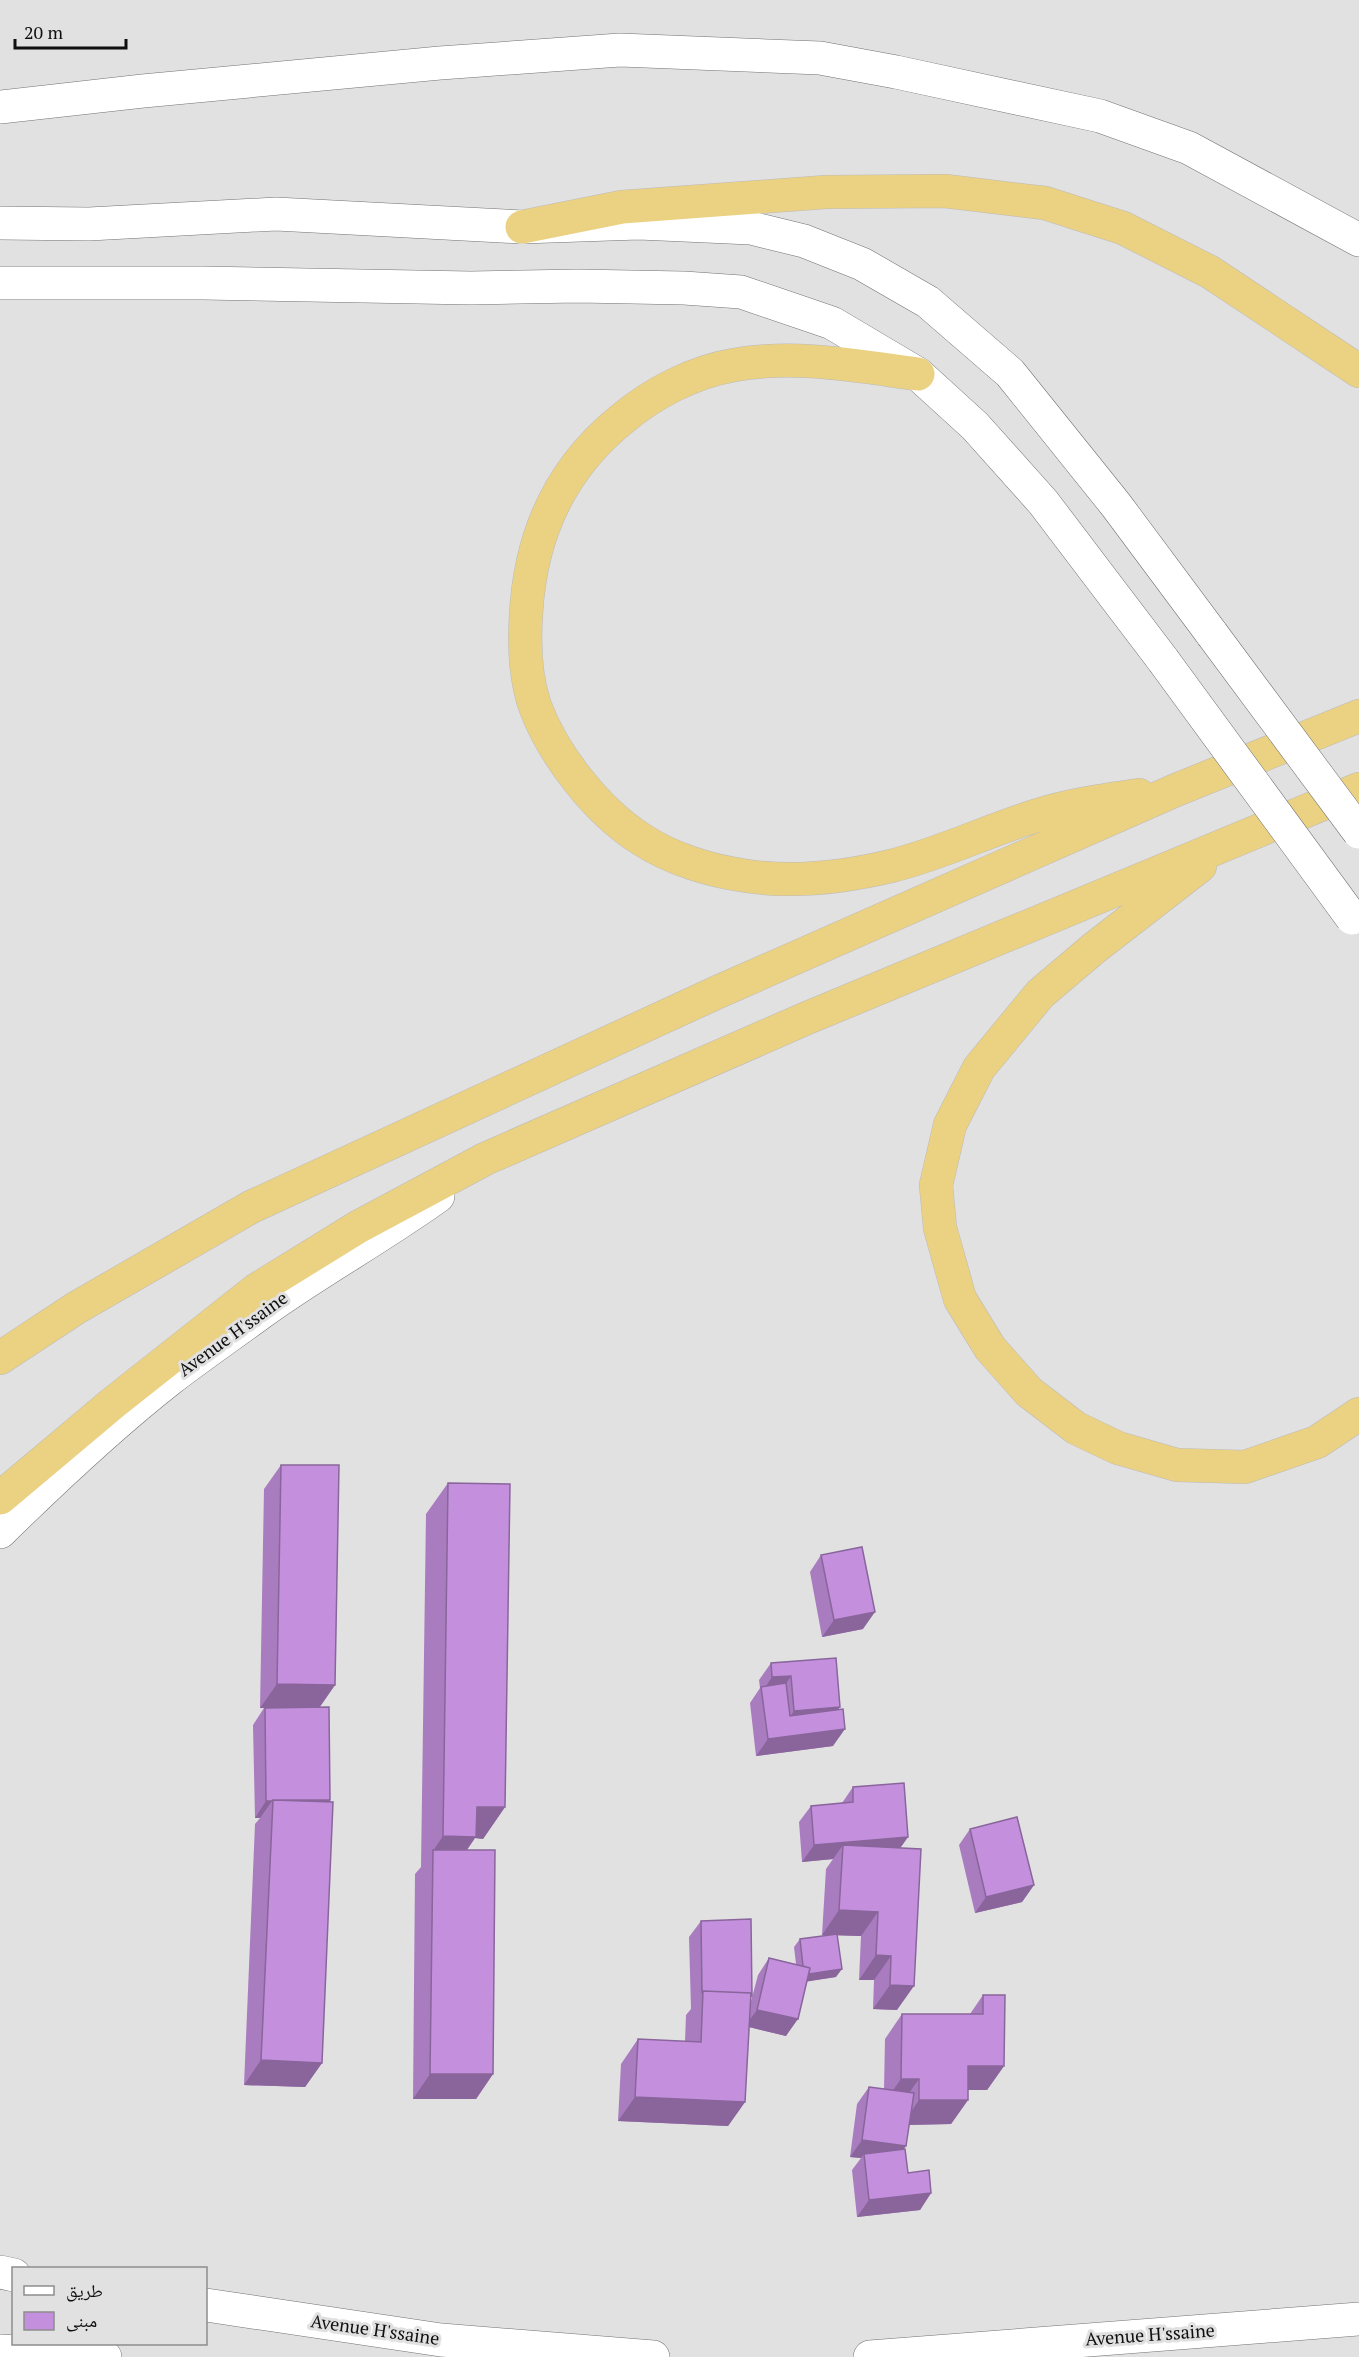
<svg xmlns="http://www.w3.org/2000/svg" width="1359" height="2357" viewBox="0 0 1359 2357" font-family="'PT Serif','Noto Naskh Arabic',serif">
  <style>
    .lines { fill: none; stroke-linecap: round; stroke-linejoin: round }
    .minor-casing { stroke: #727273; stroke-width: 34 }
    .highway-casing { stroke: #bcbcbc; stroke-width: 34 }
    .minor { stroke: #fff; stroke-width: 33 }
    .highway { stroke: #ebd182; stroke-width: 33 }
    .minor-bridge-casing { stroke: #727273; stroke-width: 34; stroke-linecap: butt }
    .minor-bridge { stroke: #fff; stroke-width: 33 }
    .wall { fill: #a97cbf }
    .shaded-wall { fill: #89659b }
    .building { fill: #c490de; stroke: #89659b; stroke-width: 1.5 }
    .labels { text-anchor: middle; stroke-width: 6; stroke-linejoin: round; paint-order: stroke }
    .street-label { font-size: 18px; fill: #0f0f0f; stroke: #e1e1e2 }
  </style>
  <rect width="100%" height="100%" fill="#e1e1e2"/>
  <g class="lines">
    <!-- minor casing -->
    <g class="minor-casing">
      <path id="minor" d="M 0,107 L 143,91 L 440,63 L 620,50 L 820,58 L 896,72 L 1100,116 L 1189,148 L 1359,240
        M 0,223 L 89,224 L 276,214 L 522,227 L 639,223 L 751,228 L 804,241 L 862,264 L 928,302 L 1010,373 L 1116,505 L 1212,634
        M 0,283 L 203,283 L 471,288 L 578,286 L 684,288 L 741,292 L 832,323 L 918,374 L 975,426 L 1043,502 L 1163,660
        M 0,1532 C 54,1479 110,1426 170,1379 C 200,1356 232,1334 262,1312 C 319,1271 381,1237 438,1196
        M 0,2272 L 14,2275
        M 206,2305 L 441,2340 L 653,2357
        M 0,2351 L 105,2357
        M 870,2357 L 1359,2319"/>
    </g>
    <!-- highway casing -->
    <g class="highway-casing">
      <path id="highway" d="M 522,227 L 622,207 L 826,192 L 945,191 L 1045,203 L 1123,228 L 1210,272 L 1359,371
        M 918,374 C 857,366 795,354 734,365 C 693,372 653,393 622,419 C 560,469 530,536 526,615 C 524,645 525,677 535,706 C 553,755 597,811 641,839 C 671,859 711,871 747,876 C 794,883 845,877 891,866 C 940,854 987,831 1035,816 C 1069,805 1104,800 1139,795
        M 1200,866 L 1093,949 L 1040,994 L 979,1068 L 950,1125 L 936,1185 L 940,1228 L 960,1299 L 990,1348 L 1029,1392 L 1076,1428 L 1118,1448 L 1177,1465 L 1245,1467 L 1317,1442 L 1359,1414
        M 0,1358 L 76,1308 L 251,1207 L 720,991 L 1176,790 L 1359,716
        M 0,1498 L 113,1403 L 256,1290 L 358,1227 L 485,1159 L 807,1018 L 1359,789"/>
    </g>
    <!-- minor -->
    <use href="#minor" class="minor"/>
    <!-- highway -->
    <use href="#highway" class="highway"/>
    <!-- minor-bridge casing -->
    <g class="minor-bridge-casing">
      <path id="minor-bridge" d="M 1212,634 L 1359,832
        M 1163,660 L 1352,918"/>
    </g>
    <!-- minor-bridge -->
    <use href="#minor-bridge" class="minor-bridge"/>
  </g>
  <!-- wall -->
  <path class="wall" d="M 281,1465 L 335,1685 L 320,1707 L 330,1800 L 329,1802 L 322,2063 L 305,2087 L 244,2085 L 255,1824 L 260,1818 L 255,1818 L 253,1725 L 264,1708 L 260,1708 L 264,1489 Z
    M 448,1483 L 505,1807 L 483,1839 L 475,1838 L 467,1850 L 493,2074 L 476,2099 L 413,2099 L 415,1874 L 421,1867 L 426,1514 Z
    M 821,1555 L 863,1629 L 822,1637 L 810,1572 Z
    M 771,1663 L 840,1707 L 838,1710 L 833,1746 L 756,1756 L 750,1703 L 760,1688 L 759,1680 Z
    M 853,1787 L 908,1837 L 900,1848 L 897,2010 L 873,2009 L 874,1980 L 859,1980 L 861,1936 L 837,1935 L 836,1977 L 807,1981 L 786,2036 L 749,2027 L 745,2102 L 728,2126 L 618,2121 L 621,2064 L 638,2039 L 685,2042 L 686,2015 L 691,2009 L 689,1937 L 701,1921 L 751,1998 L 750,2005 L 758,1975 L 769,1958 L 796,1964 L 794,1947 L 800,1939 L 830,1935 L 822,1935 L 826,1869 L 833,1859 L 802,1862 L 799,1822 L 811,1806 L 842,1803 Z
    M 970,1829 L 1034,1885 L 1022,1902 L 975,1913 L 959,1845 Z
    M 983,1995 L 1004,2066 L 987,2090 L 968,2090 L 968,2100 L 951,2124 L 909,2125 L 904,2149 L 908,2173 L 931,2193 L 920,2210 L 857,2217 L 852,2170 L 861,2158 L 850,2157 L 857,2104 L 869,2087 L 884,2089 L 885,2039 L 902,2014 L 970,2014 Z"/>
  <!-- shaded-wall -->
  <path class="shaded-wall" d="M 875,1612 L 863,1629 L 822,1637 L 834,1620 Z
    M 791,1676 L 780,1693 L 762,1692 L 772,1677 Z
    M 277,1684 L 335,1685 L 318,1709 L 260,1708 Z
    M 840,1707 L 828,1724 L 782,1728 L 794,1711 Z
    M 845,1729 L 833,1746 L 756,1756 L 768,1739 Z
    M 330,1800 L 319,1816 L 272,1801 Z
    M 266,1801 L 272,1801 L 260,1818 L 255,1818 Z
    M 477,1807 L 505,1807 L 483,1839 L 475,1838 L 454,1868 L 433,1851 L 443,1836 Z
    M 908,1837 L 896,1854 L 843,1845 L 833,1859 L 802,1862 L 814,1845 Z
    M 1034,1885 L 1022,1902 L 975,1913 L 986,1897 Z
    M 839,1910 L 878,1912 L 861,1936 L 822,1935 Z
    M 876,1955 L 891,1956 L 874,1980 L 859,1980 Z
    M 842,1969 L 836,1977 L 798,1983 L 804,1974 Z
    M 890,1985 L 914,1986 L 897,2010 L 873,2009 Z
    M 757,2010 L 798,2019 L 786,2036 L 745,2026 Z
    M 261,2060 L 322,2063 L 305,2087 L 244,2085 Z
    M 968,2066 L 1004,2066 L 987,2090 L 951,2090 Z
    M 430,2074 L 493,2074 L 476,2099 L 413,2099 Z
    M 901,2079 L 919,2079 L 902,2103 L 884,2103 Z
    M 635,2097 L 745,2102 L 728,2126 L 618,2121 Z
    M 919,2100 L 968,2100 L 951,2124 L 902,2125 Z
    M 862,2140 L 906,2146 L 894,2163 L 864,2154 L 861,2158 L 850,2157 Z
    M 931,2193 L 920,2210 L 857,2217 L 869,2200 Z"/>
  <!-- building -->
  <path class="building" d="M 281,1465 L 339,1465 L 335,1685 L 277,1684 Z
    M 448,1483 L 510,1484 L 505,1807 L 477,1807 L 476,1837 L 443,1836 Z
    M 862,1547 L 875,1612 L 834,1620 L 821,1555 Z
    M 836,1658 L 840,1707 L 794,1711 L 791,1676 L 772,1677 L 771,1663 Z
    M 786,1683 L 790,1716 L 843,1709 L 845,1729 L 768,1739 L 761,1687 Z
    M 329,1707 L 330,1800 L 273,1800 L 272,1801 L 266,1801 L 265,1708 Z
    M 904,1783 L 908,1837 L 814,1845 L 811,1806 L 853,1802 L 853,1787 Z
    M 273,1800 L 333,1802 L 322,2063 L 261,2060 Z
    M 1017,1817 L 1034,1885 L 986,1897 L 970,1829 Z
    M 843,1845 L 921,1849 L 914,1986 L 890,1985 L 891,1956 L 876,1955 L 878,1912 L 839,1910 Z
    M 433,1850 L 495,1850 L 493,2074 L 430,2074 Z
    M 751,1919 L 752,1996 L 751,1996 L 751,1993 L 703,1991 L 702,1992 L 701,1921 Z
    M 837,1934 L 842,1969 L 809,1974 L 810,1968 L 803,1966 L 800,1939 Z
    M 769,1958 L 810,1968 L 798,2019 L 757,2010 Z
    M 703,1991 L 751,1993 L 745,2102 L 635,2097 L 638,2039 L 701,2042 Z
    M 983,1995 L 1005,1995 L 1004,2066 L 968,2066 L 968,2100 L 919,2100 L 919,2079 L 901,2079 L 902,2014 L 983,2014 Z
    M 869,2087 L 914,2093 L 906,2146 L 862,2140 Z
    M 905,2149 L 908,2173 L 929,2170 L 931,2193 L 869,2200 L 864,2154 Z"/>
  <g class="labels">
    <!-- street labels -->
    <g class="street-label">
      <text transform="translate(233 1334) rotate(-36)" y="6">Avenue H'ssaine</text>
      <text transform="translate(375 2330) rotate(8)" y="6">Avenue H'ssaine</text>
      <text transform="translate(1150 2335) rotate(-4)" y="6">Avenue H'ssaine</text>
    </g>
  </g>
  <!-- legend -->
  <rect x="12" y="2267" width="195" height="78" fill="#e1e1e2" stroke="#8d8d8e" stroke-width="1.5"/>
  <rect x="24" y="2286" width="30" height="9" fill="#ffffff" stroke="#8d8d8e" stroke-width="1.5"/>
  <text x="66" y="2297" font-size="18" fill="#0f0f0f">طريق</text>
  <rect x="24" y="2312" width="30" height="18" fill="#c490de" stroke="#8d8d8e" stroke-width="1.5"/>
  <text x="66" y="2327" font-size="18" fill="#0f0f0f">مبنى</text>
  <!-- scale -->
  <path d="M15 39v9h111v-9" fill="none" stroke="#0f0f0f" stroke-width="3"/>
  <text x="24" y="39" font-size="18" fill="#0f0f0f" stroke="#e1e1e2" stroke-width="4.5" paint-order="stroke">20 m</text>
</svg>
